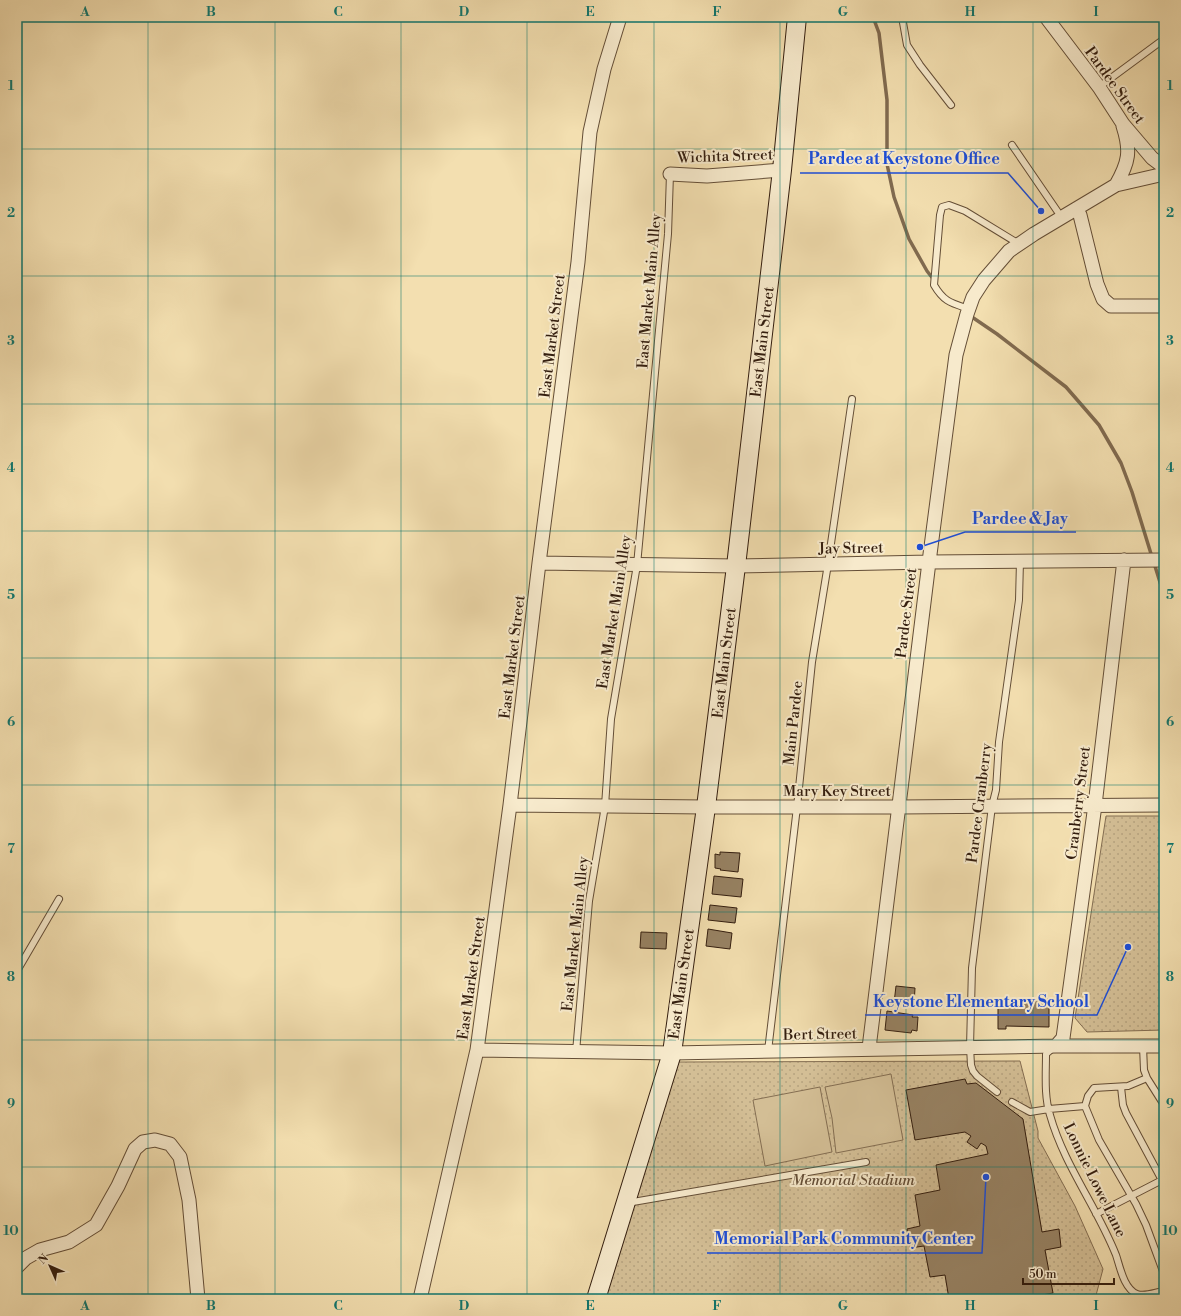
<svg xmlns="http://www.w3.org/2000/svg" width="1181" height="1316" viewBox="0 0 1181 1316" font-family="'Libre Bodoni',serif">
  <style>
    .grass { fill: url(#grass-dots); stroke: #846e52 }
    .garden { fill: #d3be95; stroke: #846e52 }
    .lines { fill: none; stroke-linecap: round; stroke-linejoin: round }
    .stream { stroke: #806a4f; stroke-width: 3.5 }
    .building { fill: #978263; stroke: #341e0f }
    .service-casing { stroke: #644e37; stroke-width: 8 }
    .minor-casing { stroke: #644e37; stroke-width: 15 }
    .secondary-casing { stroke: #341e0f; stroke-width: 20 }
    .service { stroke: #f7eacc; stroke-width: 6 }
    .minor { stroke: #f7eacc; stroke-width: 13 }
    .secondary { stroke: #f7eacc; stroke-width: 18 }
    .grid { fill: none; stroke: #0f766e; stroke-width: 1; stroke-opacity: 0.55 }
    .labels { text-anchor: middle; stroke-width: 4; stroke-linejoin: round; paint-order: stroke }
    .street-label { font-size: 15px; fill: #341e0f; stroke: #f7eacc }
    .park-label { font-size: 15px; font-style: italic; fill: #644e37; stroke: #f7eacc }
    .leader { fill: none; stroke: #1d4ed8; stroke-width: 1.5 }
    .callout-dot { fill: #1d4ed8; stroke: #f7eacc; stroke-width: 1.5 }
    .callout-label { font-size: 16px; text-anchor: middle; font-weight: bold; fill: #1d4ed8; stroke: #f7eacc; stroke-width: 4; stroke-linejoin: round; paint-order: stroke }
    .neatline { fill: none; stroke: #0f766e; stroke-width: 1.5 }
    .grid-label { font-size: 13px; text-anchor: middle; font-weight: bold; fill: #0f766e }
  </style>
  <defs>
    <pattern id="grass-dots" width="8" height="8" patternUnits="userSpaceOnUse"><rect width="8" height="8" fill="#d3be95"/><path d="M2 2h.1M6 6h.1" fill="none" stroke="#b6a37f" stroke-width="1.8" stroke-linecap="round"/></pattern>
  </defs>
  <rect width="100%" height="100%" fill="#f3dfb0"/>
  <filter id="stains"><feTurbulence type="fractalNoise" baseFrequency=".005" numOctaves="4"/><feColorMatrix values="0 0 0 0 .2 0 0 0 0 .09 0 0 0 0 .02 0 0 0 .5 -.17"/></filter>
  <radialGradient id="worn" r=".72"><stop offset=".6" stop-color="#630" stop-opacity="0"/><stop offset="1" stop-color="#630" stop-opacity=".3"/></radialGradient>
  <!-- grass -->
  <path class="grass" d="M 1106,816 L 1164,816 L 1164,1030 L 1087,1032 L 1075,1018 Z
    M 1020,1061 L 1038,1131 L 1038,1138 L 1075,1206 L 1103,1269 L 1095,1299 L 604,1299 L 677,1062 Z"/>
  <!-- garden -->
  <path class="garden" d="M 891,1074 L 903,1140 L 836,1153 L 832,1118 L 825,1087 Z
    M 820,1087 L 832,1152 L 765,1166 L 753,1100 Z"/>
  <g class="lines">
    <!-- stream -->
    <path class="stream" d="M 873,17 L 879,33 L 887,100 L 887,164 L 894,197 L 909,239 L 927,271 L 934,280
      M 969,315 L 997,334 L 1066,387 L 1099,425 L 1121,463 L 1132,492 L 1152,557
      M 1154,563 L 1164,595"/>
  </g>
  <!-- building -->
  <path class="building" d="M 720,852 L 740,853 L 738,872 L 720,870 L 721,869 L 715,868 L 715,854 L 720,855 Z
    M 714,876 L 743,879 L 741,897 L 712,894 Z
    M 710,905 L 737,908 L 735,923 L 708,920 Z
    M 708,929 L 732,933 L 730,949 L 706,946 Z
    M 641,932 L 667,933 L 666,949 L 640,948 Z
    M 896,986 L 915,988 L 914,1005 L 894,1003 Z
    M 998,999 L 1049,999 L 1049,1027 L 1006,1026 L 1006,1029 L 998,1029 Z
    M 887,1011 L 913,1015 L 912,1017 L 918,1017 L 917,1031 L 912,1030 L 911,1033 L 885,1030 Z
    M 965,1079 L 967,1084 L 976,1083 L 1023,1119 L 1042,1232 L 1059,1229 L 1061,1247 L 1045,1250 L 1053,1293 L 1020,1299 L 949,1299 L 945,1275 L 930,1277 L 924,1246 L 910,1248 L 907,1229 L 920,1226 L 915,1195 L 940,1190 L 936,1165 L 988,1154 L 986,1146 L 981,1143 L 977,1149 L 967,1142 L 971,1136 L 965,1132 L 915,1140 L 906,1090 Z"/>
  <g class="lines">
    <!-- service casing -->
    <g class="service-casing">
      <path id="service" d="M 902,17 L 907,45 L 920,65 L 951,105
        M 1099,87 L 1164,39
        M 1012,145 L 1062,218
        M 969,309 C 951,303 944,302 934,285 L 940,215 L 942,207 L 949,205 L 965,211 L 1019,244
        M 17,971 L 59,899
        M 1143,1046 L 1144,1070 L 1147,1078 L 1164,1105
        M 1053,1048 L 1046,1054 C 1046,1074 1044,1096 1050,1115 C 1064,1165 1097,1207 1116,1255 C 1120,1267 1124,1289 1137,1294 C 1145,1297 1156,1292 1164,1291
        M 768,1051 L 797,807 L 812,662 L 828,564 L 852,399
        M 576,1052 L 589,901 L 605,806 L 611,719 L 637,565 L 668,234 L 670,174
        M 1121,1087 L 1123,1105 L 1126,1113 L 1164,1184
        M 997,1092 L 977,1076 L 973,1071 L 971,1065 L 970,1047 L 972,968 L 992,806 L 996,790 L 999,742 L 1019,600 L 1020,561
        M 1012,1102 L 1030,1112 L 1049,1109 L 1085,1106 L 1088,1096 L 1094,1088 L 1128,1086 L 1147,1078
        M 1085,1106 L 1099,1140 L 1136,1204 L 1146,1225 L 1164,1274
        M 627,1203 L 866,1162
        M 1096,1214 L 1164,1179"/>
    </g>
    <!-- minor casing -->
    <g class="minor-casing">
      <path id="minor" d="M 1046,17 L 1099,87 L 1123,124 L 1152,158 L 1164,167
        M 670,174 L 707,176 L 782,170
        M 1116,185 C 1129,162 1131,151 1123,126
        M 1076,209 L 1080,215 L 1097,284 L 1103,299 L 1111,306 L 1164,306
        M 539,563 L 736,566 L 929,562 L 1164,560
        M 510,805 L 706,807 L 899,807 L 1164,805
        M 1056,1046 L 1063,1038 L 1095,805 L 1124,560
        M 869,1048 L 929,562 L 956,355 L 967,314 L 973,297 L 984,280 L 1009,251 L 1034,234 L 1116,185 L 1164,174
        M 477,1050 L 672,1053 L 1056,1046 L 1164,1046
        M 17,1267 L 26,1258 L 40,1250 L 69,1242 L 96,1225 L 118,1186 L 135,1149 L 143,1142 L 155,1140 L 170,1144 L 180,1157 L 189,1200 L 198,1299
        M 420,1299 L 477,1050 L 510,805 L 539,563 L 578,262 L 590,132 L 604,69 L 620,17"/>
    </g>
    <!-- secondary casing -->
    <g class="secondary-casing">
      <path id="secondary" d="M 596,1299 L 672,1053 L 706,807 L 736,566 L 782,170 L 797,17"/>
    </g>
    <!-- service -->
    <use href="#service" class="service"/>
    <!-- minor -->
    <use href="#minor" class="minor"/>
    <!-- secondary -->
    <use href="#secondary" class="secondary"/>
  </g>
  <!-- grid -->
  <path class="grid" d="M 148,17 L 148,1299M 275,17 L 275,1299M 401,17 L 401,1299M 527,17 L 527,1299M 654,17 L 654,1299M 780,17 L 780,1299M 906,17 L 906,1299M 1033,17 L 1033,1299M 17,149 L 1164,149M 17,276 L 1164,276M 17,404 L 1164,404M 17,531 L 1164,531M 17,658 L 1164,658M 17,785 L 1164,785M 17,912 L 1164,912M 17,1040 L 1164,1040M 17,1167 L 1164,1167"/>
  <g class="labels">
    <!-- street labels -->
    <g class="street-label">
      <text transform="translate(1115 85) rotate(54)" y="5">Pardee Street</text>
      <text transform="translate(725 156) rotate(-2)" y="5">Wichita Street</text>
      <text transform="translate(649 291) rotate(-85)" y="5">East Market Main Alley</text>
      <text transform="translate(552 336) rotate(-83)" y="5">East Market Street</text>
      <text transform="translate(762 342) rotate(-83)" y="5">East Main Street</text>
      <text transform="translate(851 548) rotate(-1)" y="5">Jay Street</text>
      <text transform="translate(614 612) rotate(-81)" y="5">East Market Main Alley</text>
      <text transform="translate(906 613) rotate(-83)" y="5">Pardee Street</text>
      <text transform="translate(512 657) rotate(-83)" y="5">East Market Street</text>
      <text transform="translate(724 663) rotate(-83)" y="5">East Main Street</text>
      <text transform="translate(793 723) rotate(-84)" y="5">Main Pardee</text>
      <text x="837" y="796">Mary Key Street</text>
      <text transform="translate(979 803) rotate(-83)" y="5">Pardee Cranberry</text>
      <text transform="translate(1078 803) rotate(-83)" y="5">Cranberry Street</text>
      <text transform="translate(575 934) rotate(-84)" y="5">East Market Main Alley</text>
      <text transform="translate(471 978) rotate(-82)" y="5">East Market Street</text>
      <text transform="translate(681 984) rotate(-82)" y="5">East Main Street</text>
      <text transform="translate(820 1034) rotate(-1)" y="5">Bert Street</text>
      <text transform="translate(1095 1180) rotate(64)" y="5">Lonnie Lowe Lane</text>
    </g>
    <!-- park labels -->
    <g class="park-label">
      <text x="853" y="1185">Memorial Stadium</text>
    </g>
  </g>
  <!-- callouts -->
  <path class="leader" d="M1041 211L1008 173H800M920 547L965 532H1076M1128 947L1097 1015H865M986 1177L982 1253H707"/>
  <g class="callout-dot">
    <circle cx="1041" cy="211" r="4"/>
    <circle cx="920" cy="547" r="4"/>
    <circle cx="1128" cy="947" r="4"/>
    <circle cx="986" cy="1177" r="4"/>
  </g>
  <g class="callout-label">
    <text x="904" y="164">Pardee at Keystone Office</text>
    <text x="1020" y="524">Pardee &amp; Jay</text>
    <text x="981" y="1007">Keystone Elementary School</text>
    <text x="844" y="1244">Memorial Park Community Center</text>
  </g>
  <!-- margin -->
  <rect width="1181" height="1316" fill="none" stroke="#f3dfb0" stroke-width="44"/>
  <!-- north arrow -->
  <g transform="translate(50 1266) rotate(315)" stroke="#f7eacc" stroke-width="3" paint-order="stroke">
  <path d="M0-3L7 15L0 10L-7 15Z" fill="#341e0f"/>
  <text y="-6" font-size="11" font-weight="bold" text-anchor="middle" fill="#341e0f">N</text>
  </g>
  <!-- scale -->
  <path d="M1023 1278v6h91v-6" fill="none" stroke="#341e0f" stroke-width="2"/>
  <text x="1029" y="1278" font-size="12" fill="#341e0f" stroke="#f7eacc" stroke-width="3" paint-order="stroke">50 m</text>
  <rect x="22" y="22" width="1137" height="1272" class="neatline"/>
  <g class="grid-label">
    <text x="85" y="16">A</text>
    <text x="211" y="16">B</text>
    <text x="338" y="16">C</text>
    <text x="464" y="16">D</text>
    <text x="590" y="16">E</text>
    <text x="717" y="16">F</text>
    <text x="843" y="16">G</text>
    <text x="970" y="16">H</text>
    <text x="1096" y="16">I</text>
    <text x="11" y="90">1</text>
    <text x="1170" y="90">1</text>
    <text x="11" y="217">2</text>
    <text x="1170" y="217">2</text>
    <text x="11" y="345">3</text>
    <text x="1170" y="345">3</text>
    <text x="11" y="472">4</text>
    <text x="1170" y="472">4</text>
    <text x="11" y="599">5</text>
    <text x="1170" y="599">5</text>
    <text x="11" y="726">6</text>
    <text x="1170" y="726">6</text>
    <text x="11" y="853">7</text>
    <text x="1170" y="853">7</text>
    <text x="11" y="981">8</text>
    <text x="1170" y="981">8</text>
    <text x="11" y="1108">9</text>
    <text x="1170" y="1108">9</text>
    <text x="11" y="1235">10</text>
    <text x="1170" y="1235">10</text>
    <text x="85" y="1310">A</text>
    <text x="211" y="1310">B</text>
    <text x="338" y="1310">C</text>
    <text x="464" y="1310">D</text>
    <text x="590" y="1310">E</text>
    <text x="717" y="1310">F</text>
    <text x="843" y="1310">G</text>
    <text x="970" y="1310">H</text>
    <text x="1096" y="1310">I</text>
  </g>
  <rect width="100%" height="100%" filter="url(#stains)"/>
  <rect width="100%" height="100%" fill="url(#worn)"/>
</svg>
